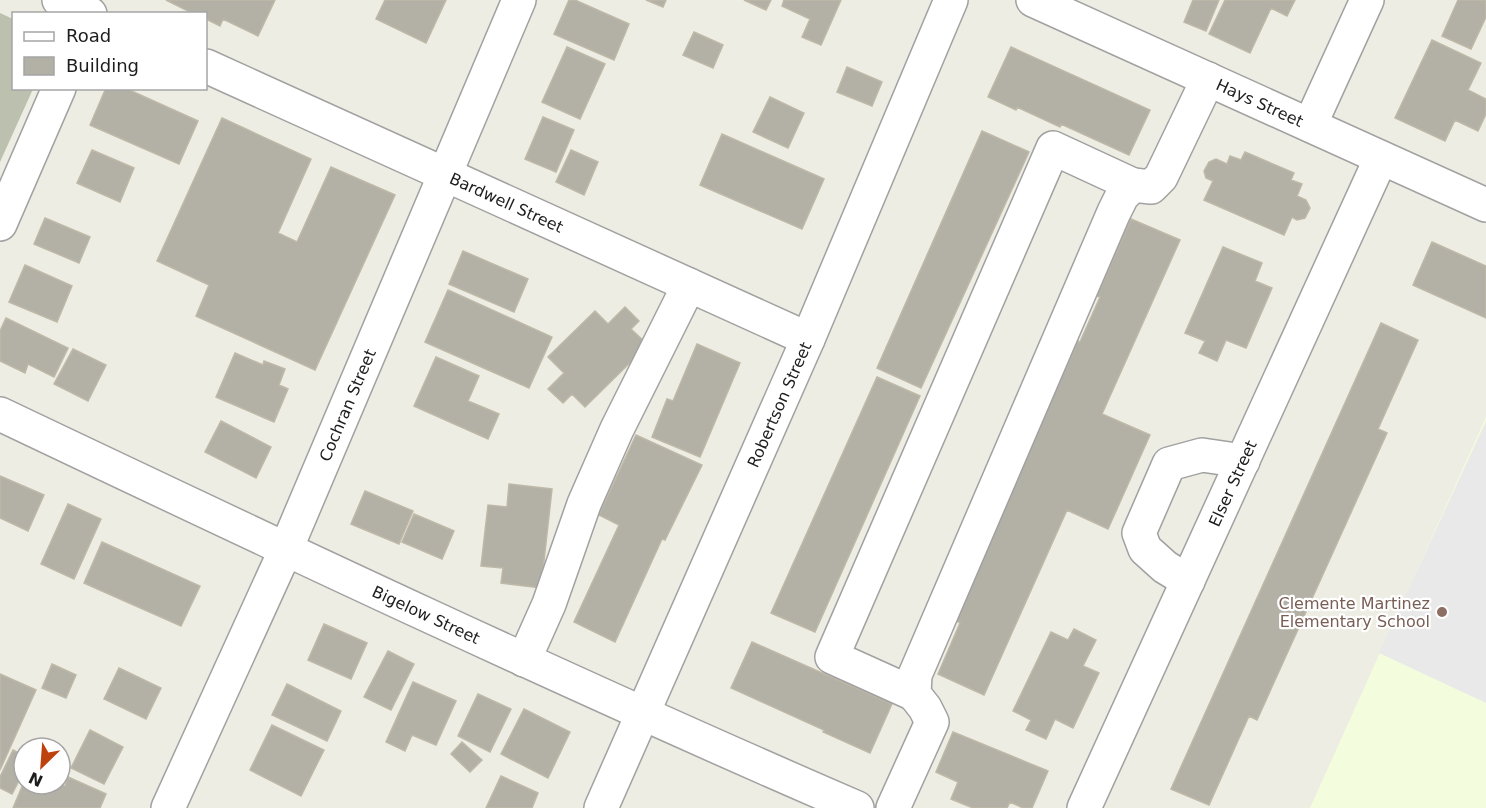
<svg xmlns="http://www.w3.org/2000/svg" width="1486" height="808" viewBox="0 0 1486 808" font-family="'DejaVu Sans',sans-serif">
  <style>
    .education { fill: #f3fddd }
    .construction { fill: #bcc1af }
    .parking { fill: #e9e9e9 }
    .building { fill: #b3b0a6; stroke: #beb8a7; stroke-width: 1.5 }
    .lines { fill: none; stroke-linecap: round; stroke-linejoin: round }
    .minor-casing { stroke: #a1a1a1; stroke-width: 36 }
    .minor { stroke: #fff; stroke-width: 33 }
    .education-dot { fill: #8d6e63; stroke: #fff; stroke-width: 2 }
    .labels { text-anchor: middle; stroke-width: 4.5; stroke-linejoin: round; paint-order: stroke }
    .street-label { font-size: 16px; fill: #1d1d1d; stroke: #fff }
    .education-label { font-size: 16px; fill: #785e54; stroke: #fff; text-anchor: end }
  </style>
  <rect width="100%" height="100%" fill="#edede3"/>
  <!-- education -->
  <path class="education" d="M 1486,417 L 1486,808 L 1310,808 Z"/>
  <!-- construction -->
  <path class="construction" d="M 0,13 L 13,19 L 14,88 L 33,89 L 0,162 Z"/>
  <!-- parking -->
  <path class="parking" d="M 1486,421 L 1486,703 L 1379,653 Z"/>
  <!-- building -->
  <path class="building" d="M 166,0 L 275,0 L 258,36 L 223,19 L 220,26 L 206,19 L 206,14 L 194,14 Z
    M 385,0 L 446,0 L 426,43 L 376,19 Z
    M 569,0 L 575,0 L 629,24 L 614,60 L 554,34 Z
    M 646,0 L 666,0 L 663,7 Z
    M 744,0 L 771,0 L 766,10 Z
    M 784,0 L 841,0 L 821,45 L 802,37 L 810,19 L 782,6 Z
    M 1193,0 L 1219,0 L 1206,31 L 1184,22 Z
    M 1225,0 L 1295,0 L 1287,16 L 1271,8 L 1250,53 L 1209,34 Z
    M 1458,0 L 1486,0 L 1486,17 L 1471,49 L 1442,36 Z
    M 694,32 L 723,45 L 713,68 L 683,55 Z
    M 1432,40 L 1481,63 L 1468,90 L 1486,99 L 1486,114 L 1478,131 L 1455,120 L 1445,141 L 1395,118 Z
    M 567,47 L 605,64 L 580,119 L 542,102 Z
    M 1011,47 L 1150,110 L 1129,155 L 1061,124 L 1060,127 L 1017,107 L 1016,110 L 988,97 Z
    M 847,67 L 882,82 L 872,106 L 837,92 Z
    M 106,88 L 125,88 L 198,121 L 179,164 L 90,125 Z
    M 770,97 L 804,113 L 788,148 L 753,132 Z
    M 543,117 L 574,130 L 556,172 L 525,159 Z
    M 222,118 L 311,159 L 278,233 L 297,242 L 331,167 L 395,195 L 315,370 L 196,316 L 209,285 L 157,261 Z
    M 982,131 L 1029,152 L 921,388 L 877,368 Z
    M 722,134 L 824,179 L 802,229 L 700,185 Z
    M 92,150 L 134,168 L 120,202 L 77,183 Z
    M 571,150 L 598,162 L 584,195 L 556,182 Z
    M 1245,152 L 1294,173 L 1291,180 L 1302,184 L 1297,196 L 1306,200 L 1310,208 L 1305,218 L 1297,220 L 1292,217 L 1284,235 L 1204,200 L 1213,181 L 1206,178 L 1204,171 L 1209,162 L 1216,159 L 1227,164 L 1230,156 L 1241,160 Z
    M 45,218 L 90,237 L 79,263 L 34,244 Z
    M 1131,219 L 1180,240 L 1102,414 L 1150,435 L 1108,529 L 1067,510 L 984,695 L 938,674 L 960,623 L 955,620 L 979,562 L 1078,341 L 1080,342 L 1100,297 L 1097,296 Z
    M 1432,242 L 1486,266 L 1486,318 L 1413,285 Z
    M 1223,247 L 1262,263 L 1255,281 L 1272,288 L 1246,348 L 1226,340 L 1217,361 L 1199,353 L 1205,341 L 1185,333 Z
    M 463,251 L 528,279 L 514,312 L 449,284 Z
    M 25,265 L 72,286 L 57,322 L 9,302 Z
    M 448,290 L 552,337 L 529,388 L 425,342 Z
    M 625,307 L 639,321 L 631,329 L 648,345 L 585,407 L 572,394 L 563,403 L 548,389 L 564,373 L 548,357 L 595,311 L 608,324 Z
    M 6,318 L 68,348 L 54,377 L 28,364 L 25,373 L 0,361 L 0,331 Z
    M 1381,323 L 1418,340 L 1378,429 L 1387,433 L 1257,720 L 1249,716 L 1209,805 L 1171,789 Z
    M 697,344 L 740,363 L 700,457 L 652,437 L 667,399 L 673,401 Z
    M 73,349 L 106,365 L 88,401 L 54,384 Z
    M 235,353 L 263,365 L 264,361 L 285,369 L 279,385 L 288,389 L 274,422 L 216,397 Z
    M 436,357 L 479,376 L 468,401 L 499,414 L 488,439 L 414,406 Z
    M 877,377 L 920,396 L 815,632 L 771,613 Z
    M 221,421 L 271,447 L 256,478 L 205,452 Z
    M 636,435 L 702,465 L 665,540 L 662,539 L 615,642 L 574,622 L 619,525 L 599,515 Z
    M 0,476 L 44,495 L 28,531 L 0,518 Z
    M 509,484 L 552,489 L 541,588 L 501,583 L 503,568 L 481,566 L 488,505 L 507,507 Z
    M 365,491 L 413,511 L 399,544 L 351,524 Z
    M 68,504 L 101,519 L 74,579 L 41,564 Z
    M 414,514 L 454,531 L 442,559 L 402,542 Z
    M 102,542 L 200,586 L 181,626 L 84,583 Z
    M 324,624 L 367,643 L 351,679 L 308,660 Z
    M 1074,629 L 1096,640 L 1083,666 L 1099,673 L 1073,728 L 1055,719 L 1046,739 L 1026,730 L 1031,720 L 1013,711 L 1051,632 L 1068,640 Z
    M 752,642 L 892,704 L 870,753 L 823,732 L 824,730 L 731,688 Z
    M 388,651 L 414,664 L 391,710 L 364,697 Z
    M 52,664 L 76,675 L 66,698 L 42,688 Z
    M 119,668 L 161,688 L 146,719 L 104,699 Z
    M 0,674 L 36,690 L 0,770 Z
    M 413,682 L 456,701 L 436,745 L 412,735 L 405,751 L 386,742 Z
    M 287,684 L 341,711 L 327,741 L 272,715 Z
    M 478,694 L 511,709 L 490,752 L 458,736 Z
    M 524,709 L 570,732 L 548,778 L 501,754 Z
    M 272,725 L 324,750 L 301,796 L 250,770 Z
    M 90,730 L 123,747 L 104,784 L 71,768 Z
    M 953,732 L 1048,771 L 1032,808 L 1023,808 L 1010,802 L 1007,808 L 973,808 L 951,799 L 958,782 L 936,772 Z
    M 462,742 L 482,760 L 470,772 L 451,754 Z
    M 13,750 L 24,756 L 24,771 L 12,794 L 0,788 L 0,777 Z
    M 501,776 L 538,793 L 532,808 L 486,808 Z
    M 68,777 L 106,794 L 100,808 L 13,808 L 24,782 L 24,784 L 60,784 L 65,786 Z"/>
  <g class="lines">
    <!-- minor casing -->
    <g class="minor-casing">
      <g id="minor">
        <path d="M 59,0 L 90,14"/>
        <path id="s1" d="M 1033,0 L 1486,205"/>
        <path id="s2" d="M 206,66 L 808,339"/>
        <path d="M 1310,125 L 1367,0"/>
        <path d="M 0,224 L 59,88"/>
        <path id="s3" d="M 0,414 C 284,549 568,683 857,808"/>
        <path d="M 1188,581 L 1165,567 L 1145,549 L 1139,533 L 1169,464 L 1202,455 L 1243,461"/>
        <path d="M 524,660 L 549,604 L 584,504 L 617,429 L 689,285"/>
        <path d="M 914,694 L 832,657 L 1053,148 L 1133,185"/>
        <path id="s4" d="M 168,808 L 286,549 L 519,0"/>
        <path id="s5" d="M 601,808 L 808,339 L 951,0"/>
        <path d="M 893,808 L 932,722 L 925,708 L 914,694 L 915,675 L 1114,212 L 1122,196 L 1133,185 L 1151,187 L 1161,177 L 1208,79"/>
        <path id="s6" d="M 1084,808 L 1381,158"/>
      </g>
    </g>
    <!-- minor -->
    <use href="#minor" class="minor"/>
  </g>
  <!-- markers -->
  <circle class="education-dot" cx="1442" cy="612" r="6"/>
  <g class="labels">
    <!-- street labels -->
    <g class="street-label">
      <text dy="6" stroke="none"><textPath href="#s1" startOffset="249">Hays Street</textPath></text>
      <text dy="6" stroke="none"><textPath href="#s2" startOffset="330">Bardwell Street</textPath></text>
      <text dy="6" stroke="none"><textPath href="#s4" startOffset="441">Cochran Street</textPath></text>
      <text dy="6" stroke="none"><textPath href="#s5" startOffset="441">Robertson Street</textPath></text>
      <text dy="6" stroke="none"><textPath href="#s6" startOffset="357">Elser Street</textPath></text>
      <text dy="6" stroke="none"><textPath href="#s3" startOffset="471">Bigelow Street</textPath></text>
    </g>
    <!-- education labels -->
    <g class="education-label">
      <text x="1430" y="609">Clemente Martinez<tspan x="1430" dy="18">Elementary School</tspan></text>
    </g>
  </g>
  <!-- legend -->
  <rect x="12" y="12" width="195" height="78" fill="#ffffff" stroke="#a5a5a5" stroke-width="1.5"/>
  <rect x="24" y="32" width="30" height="9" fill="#ffffff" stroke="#a5a5a5" stroke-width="1.5"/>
  <text x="66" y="42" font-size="18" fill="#1d1d1d">Road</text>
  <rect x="24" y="57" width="30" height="18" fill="#b3b0a6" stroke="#a5a5a5" stroke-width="1.5"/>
  <text x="66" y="72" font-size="18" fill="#1d1d1d">Building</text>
  <!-- north arrow -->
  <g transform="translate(42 766) rotate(205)"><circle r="28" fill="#ffffff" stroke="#a5a5a5" stroke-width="1.5"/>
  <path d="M0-4.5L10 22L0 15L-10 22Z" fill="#bd420d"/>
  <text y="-9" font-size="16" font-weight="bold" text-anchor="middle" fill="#1d1d1d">N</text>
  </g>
</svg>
